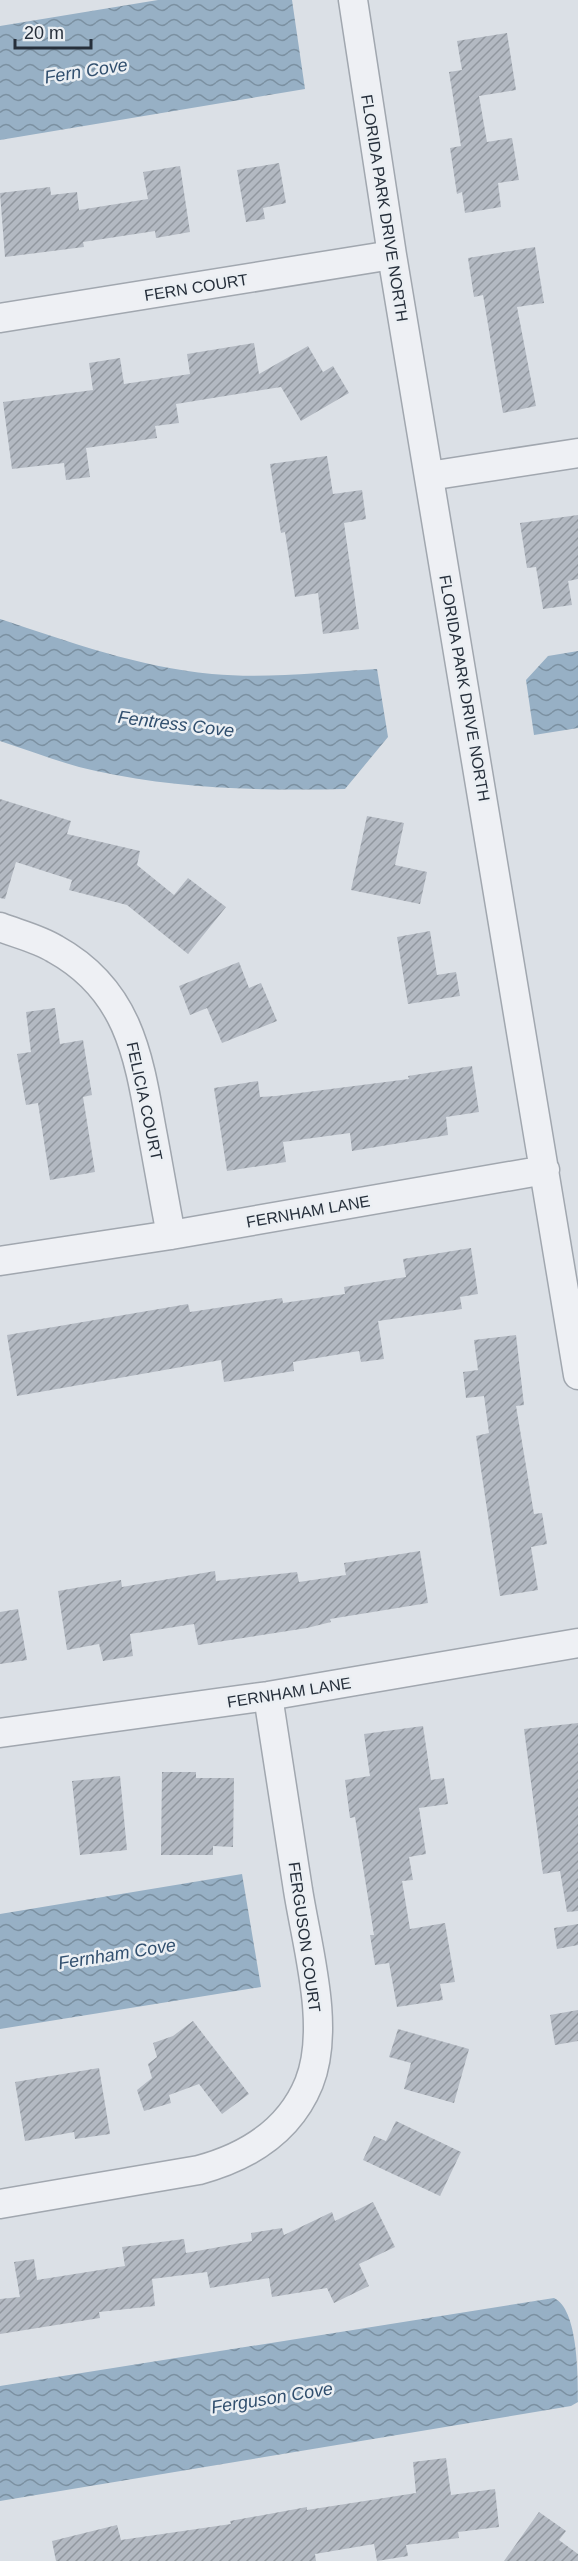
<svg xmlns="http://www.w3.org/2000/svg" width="578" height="2561" viewBox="0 0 578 2561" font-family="Helvetica,sans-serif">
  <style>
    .water { fill: url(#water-waves) }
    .building { fill: url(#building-hatch) }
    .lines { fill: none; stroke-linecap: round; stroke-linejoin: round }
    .minor-casing { stroke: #a1a7af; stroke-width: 31 }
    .minor { stroke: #eef0f4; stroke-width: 28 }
    .labels { text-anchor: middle; stroke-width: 5; stroke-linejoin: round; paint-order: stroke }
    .street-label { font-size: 16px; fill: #262f3b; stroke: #ebeff3 }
    .water-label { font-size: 18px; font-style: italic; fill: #314f6e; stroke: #ebeff3 }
  </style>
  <defs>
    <pattern id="water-waves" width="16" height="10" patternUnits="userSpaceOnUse" patternTransform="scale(1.5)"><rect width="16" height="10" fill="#97b0c5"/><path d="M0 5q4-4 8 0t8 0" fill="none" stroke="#7b90a1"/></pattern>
    <pattern id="building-hatch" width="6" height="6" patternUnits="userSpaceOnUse" patternTransform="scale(1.5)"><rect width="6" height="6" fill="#b3b9c2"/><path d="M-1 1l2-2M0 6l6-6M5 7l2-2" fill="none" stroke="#91979f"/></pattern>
  </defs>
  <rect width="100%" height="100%" fill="#dbe0e6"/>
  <!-- water -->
  <path class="water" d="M 158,0 L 292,0 L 305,89 L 0,140 L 0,26 Z
    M 0,619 C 70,642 138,667 212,674 C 267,679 323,672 377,669 L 388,737 L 345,789 C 261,791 178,789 96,771 C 63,764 31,751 0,741 Z
    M 578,651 L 578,728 L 534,735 L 526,680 L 548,656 Z
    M 242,1874 L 261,1987 L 0,2029 L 0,1914 Z
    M 554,2298 C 578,2309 578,2375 578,2402 L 571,2406 L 0,2501 L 0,2386 Z"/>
  <!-- building -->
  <path class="building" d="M 507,33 L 516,90 L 479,96 L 487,142 L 512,138 L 519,180 L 498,183 L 501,207 L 465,213 L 462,192 L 457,194 L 450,148 L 461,146 L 449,72 L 462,70 L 457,41 Z
    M 279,163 L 286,203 L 263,208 L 265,219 L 246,222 L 237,170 Z
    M 180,166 L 190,232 L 156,238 L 155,231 L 83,242 L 84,247 L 5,257 L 0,193 L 50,187 L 51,195 L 77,192 L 79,210 L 148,199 L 143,172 Z
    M 535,247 L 544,303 L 517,307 L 536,406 L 503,413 L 483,295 L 474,297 L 468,258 Z
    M 254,343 L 259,374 L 308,346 L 323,372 L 333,366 L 349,393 L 301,421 L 281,387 L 176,404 L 179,423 L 155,426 L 157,438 L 86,448 L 90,477 L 66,480 L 64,463 L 12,469 L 3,402 L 93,390 L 89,363 L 120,358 L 124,384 L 190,374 L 187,354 Z
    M 327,456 L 333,494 L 362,490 L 366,519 L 344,523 L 359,629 L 323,634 L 318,593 L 295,597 L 285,532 L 281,533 L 270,464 Z
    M 578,515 L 578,579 L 568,581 L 572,605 L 543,609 L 536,567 L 527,568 L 520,523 Z
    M 0,799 L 71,821 L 67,834 L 140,851 L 137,865 L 174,895 L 188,878 L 226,907 L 188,954 L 127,905 L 69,890 L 72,880 L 16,862 L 5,899 L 0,898 Z
    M 367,816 L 404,823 L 395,865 L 427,872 L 420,904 L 351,890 Z
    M 430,931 L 437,975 L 456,972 L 460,996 L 408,1004 L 397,937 Z
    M 239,962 L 249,988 L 261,983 L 277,1021 L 222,1043 L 207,1008 L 190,1015 L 179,986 Z
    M 55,1008 L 60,1044 L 83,1040 L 92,1095 L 83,1097 L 95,1172 L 50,1180 L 38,1103 L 26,1105 L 17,1054 L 31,1052 L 26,1012 Z
    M 472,1066 L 479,1112 L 446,1117 L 448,1135 L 352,1151 L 350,1133 L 283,1142 L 286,1162 L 227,1171 L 214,1088 L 258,1081 L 260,1097 L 276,1096 L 409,1079 L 408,1076 Z
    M 471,1248 L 478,1294 L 460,1297 L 462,1309 L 378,1321 L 384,1359 L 361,1362 L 359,1351 L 293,1362 L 294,1371 L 224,1382 L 221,1360 L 17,1396 L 7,1335 L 188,1304 L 190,1312 L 282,1298 L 283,1303 L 345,1294 L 344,1287 L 406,1277 L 403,1259 Z
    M 516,1335 L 524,1405 L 516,1406 L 534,1514 L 542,1513 L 547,1544 L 531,1547 L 538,1590 L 500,1596 L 476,1436 L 489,1433 L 484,1396 L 466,1398 L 463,1372 L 478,1370 L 474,1340 Z
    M 420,1551 L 428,1603 L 330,1619 L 331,1622 L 307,1628 L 198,1645 L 194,1624 L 130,1634 L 133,1656 L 103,1661 L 99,1644 L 67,1650 L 58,1591 L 121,1580 L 122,1587 L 215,1571 L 216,1581 L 297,1572 L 299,1582 L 346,1575 L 344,1563 Z
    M 18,1609 L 27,1660 L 0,1664 L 0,1612 Z
    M 578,1723 L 578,1911 L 567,1912 L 560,1871 L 543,1874 L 524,1729 Z
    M 423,1726 L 431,1780 L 444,1778 L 448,1804 L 419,1808 L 426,1854 L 409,1857 L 413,1880 L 402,1881 L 410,1929 L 445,1923 L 455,1982 L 440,1984 L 443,2000 L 397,2007 L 389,1963 L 375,1965 L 370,1935 L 374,1935 L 355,1817 L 350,1818 L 345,1780 L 370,1776 L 364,1734 Z
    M 162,1772 L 196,1772 L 196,1778 L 234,1778 L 233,1847 L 213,1846 L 213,1855 L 161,1855 Z
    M 120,1776 L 127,1850 L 80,1855 L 72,1781 Z
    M 578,1924 L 578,1945 L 557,1949 L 554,1928 Z
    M 578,2010 L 578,2041 L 555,2045 L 550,2015 Z
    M 193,2021 L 249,2094 L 222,2114 L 199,2084 L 169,2095 L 171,2103 L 144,2111 L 137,2090 L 152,2078 L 148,2064 L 157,2057 L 153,2043 L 173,2036 Z
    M 398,2029 L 469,2049 L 454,2103 L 404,2089 L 411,2063 L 389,2057 Z
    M 99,2068 L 110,2134 L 75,2139 L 74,2132 L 25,2141 L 15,2082 Z
    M 396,2121 L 461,2152 L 440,2196 L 363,2160 L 374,2136 L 386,2141 Z
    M 373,2202 L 395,2247 L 359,2264 L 369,2286 L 334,2303 L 327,2288 L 272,2297 L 269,2278 L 210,2288 L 207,2272 L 152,2279 L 155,2306 L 99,2312 L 100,2318 L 0,2334 L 0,2299 L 20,2297 L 14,2262 L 34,2259 L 37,2280 L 125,2266 L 122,2247 L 184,2239 L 186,2253 L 252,2241 L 251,2233 L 282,2228 L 284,2235 L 332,2212 L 335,2221 Z
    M 446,2458 L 451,2495 L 495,2489 L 499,2527 L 458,2532 L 459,2538 L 406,2545 L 408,2556 L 377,2561 L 374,2544 L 315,2554 L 316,2561 L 56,2561 L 52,2541 L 117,2525 L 121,2540 L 231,2524 L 230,2521 L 307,2507 L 307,2510 L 416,2493 L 413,2462 Z
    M 539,2512 L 566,2531 L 559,2540 L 578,2554 L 578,2561 L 504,2561 Z"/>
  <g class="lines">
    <!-- minor casing -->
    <g class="minor-casing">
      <path id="minor" d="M 353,0 L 392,255 L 578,1375
        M 0,318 L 392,255
        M 429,476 L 578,453
        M 0,927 C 18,934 39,939 55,949 C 127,989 138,1052 151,1126 C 158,1163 164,1199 171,1235
        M 0,1261 L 171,1235 L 545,1170
        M 0,1733 L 268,1696 L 578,1643
        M 0,2204 L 199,2170 C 247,2157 289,2132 309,2083 C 331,2028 307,1947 298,1890 C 288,1825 278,1760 268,1696"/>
    </g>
    <!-- minor -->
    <use href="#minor" class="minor"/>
  </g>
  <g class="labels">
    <!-- street labels -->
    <g class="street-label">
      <text transform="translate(385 208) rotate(81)" y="6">FLORIDA PARK DRIVE NORTH</text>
      <text transform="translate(196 287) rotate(-9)" y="6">FERN COURT</text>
      <text transform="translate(465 688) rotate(80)" y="6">FLORIDA PARK DRIVE NORTH</text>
      <text transform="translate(145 1101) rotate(78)" y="6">FELICIA COURT</text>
      <text transform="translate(308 1211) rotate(-10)" y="6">FERNHAM LANE</text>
      <text transform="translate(289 1692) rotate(-9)" y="6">FERNHAM LANE</text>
      <text transform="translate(305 1937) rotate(82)" y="6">FERGUSON COURT</text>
    </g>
    <!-- water labels -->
    <g class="water-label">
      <text transform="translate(86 71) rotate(-9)" y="6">Fern Cove</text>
      <text transform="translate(176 724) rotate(7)" y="6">Fentress Cove</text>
      <text transform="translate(117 1954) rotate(-9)" y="6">Fernham Cove</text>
      <text transform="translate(272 2398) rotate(-9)" y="6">Ferguson Cove</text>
    </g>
  </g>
  <!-- scale -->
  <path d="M15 39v9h76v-9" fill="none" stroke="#262f3b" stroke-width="3"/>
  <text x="24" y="39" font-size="18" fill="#262f3b" stroke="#ebeff3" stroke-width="4.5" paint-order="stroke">20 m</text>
</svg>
